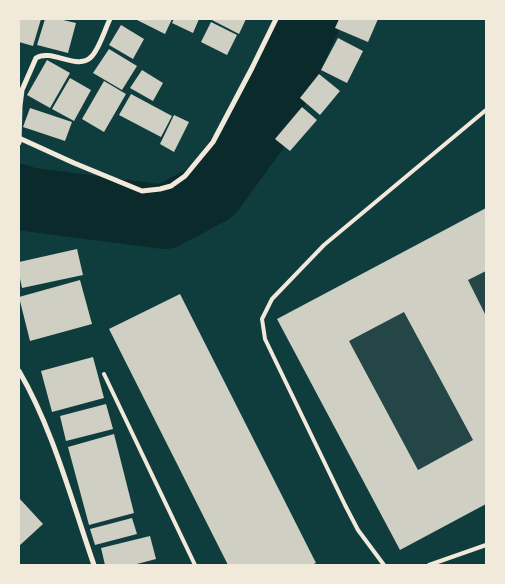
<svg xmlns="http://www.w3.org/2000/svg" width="505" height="584" viewBox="0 0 505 584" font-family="'Roboto Condensed',sans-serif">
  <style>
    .green { fill: #244646 }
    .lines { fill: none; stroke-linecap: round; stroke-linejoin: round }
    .river { stroke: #0a2a2b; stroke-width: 64 }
    .building { fill: #cfcfc3; fill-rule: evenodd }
    .service { stroke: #f1e9da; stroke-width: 4 }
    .minor { stroke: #f1e9da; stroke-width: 5 }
  </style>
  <rect width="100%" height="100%" fill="#0f3d3e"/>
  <!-- green -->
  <path class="green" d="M 486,271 L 486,316 L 468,280 Z
    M 404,312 L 473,440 L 418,470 L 349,341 Z"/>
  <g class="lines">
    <!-- river -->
    <path class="river" d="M 19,196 L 26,199 L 165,217 L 212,192 L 260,126 L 309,19"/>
  </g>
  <!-- building -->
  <path class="building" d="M 19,19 L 41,19 L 33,46 L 19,42 Z
    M 45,19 L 59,19 L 76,23 L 68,53 L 37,45 Z
    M 135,19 L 172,19 L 165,34 Z
    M 174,19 L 199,19 L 193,33 L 172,23 Z
    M 210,19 L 246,19 L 239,34 Z
    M 339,19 L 378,19 L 368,42 L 335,28 Z
    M 211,22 L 237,35 L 227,55 L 201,42 Z
    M 121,25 L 144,39 L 133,59 L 109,45 Z
    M 338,38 L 363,51 L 347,83 L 321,70 Z
    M 109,49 L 137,66 L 122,90 L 93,73 Z
    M 47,60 L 70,73 L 50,108 L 27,95 Z
    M 142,70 L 163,83 L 153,101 L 130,88 Z
    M 319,74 L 340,91 L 320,115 L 300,98 Z
    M 70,78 L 91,90 L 74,121 L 52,109 Z
    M 104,81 L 126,94 L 104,132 L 82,119 Z
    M 131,94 L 172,116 L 161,137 L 119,115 Z
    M 302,107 L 317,120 L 290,151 L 275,139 Z
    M 30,108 L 72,122 L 65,141 L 23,127 Z
    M 174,115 L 189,122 L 174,152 L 160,144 Z
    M 486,208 L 486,271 L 468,280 L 486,316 L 486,504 L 400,550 L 277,319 ZM 404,312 L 473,440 L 418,470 L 349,341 Z
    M 77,249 L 83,275 L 22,288 L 19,274 L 19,262 Z
    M 80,280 L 92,324 L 30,341 L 19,297 Z
    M 180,294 L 316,563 L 311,565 L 228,565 L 109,329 Z
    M 93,357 L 104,398 L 52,412 L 41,371 Z
    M 106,404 L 113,429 L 66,441 L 60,416 Z
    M 114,434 L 134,513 L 89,525 L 68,447 Z
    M 19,498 L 43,524 L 19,546 Z
    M 132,518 L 137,534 L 95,545 L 90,529 Z
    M 150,536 L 156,559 L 133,565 L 105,565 L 101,548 Z"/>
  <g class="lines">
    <!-- service -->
    <path class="service" d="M 104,374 L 195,565
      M 384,565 L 358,530 L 345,505 L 265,339 L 262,319 L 272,299 L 324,245 L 486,110
      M 429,565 L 486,545"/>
    <!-- minor -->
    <path class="minor" d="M 19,138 L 74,163 L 142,191 L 160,189 L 171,186 L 185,176 L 213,142 L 252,68 L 276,19
      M 19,143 L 20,106 L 22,90 L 36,58 C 51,48 78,71 91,57 C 99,50 105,29 110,19
      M 19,371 C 53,429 72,502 94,565"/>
  </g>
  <!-- border -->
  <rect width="505" height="584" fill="none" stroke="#f1e9da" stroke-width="40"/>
</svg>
